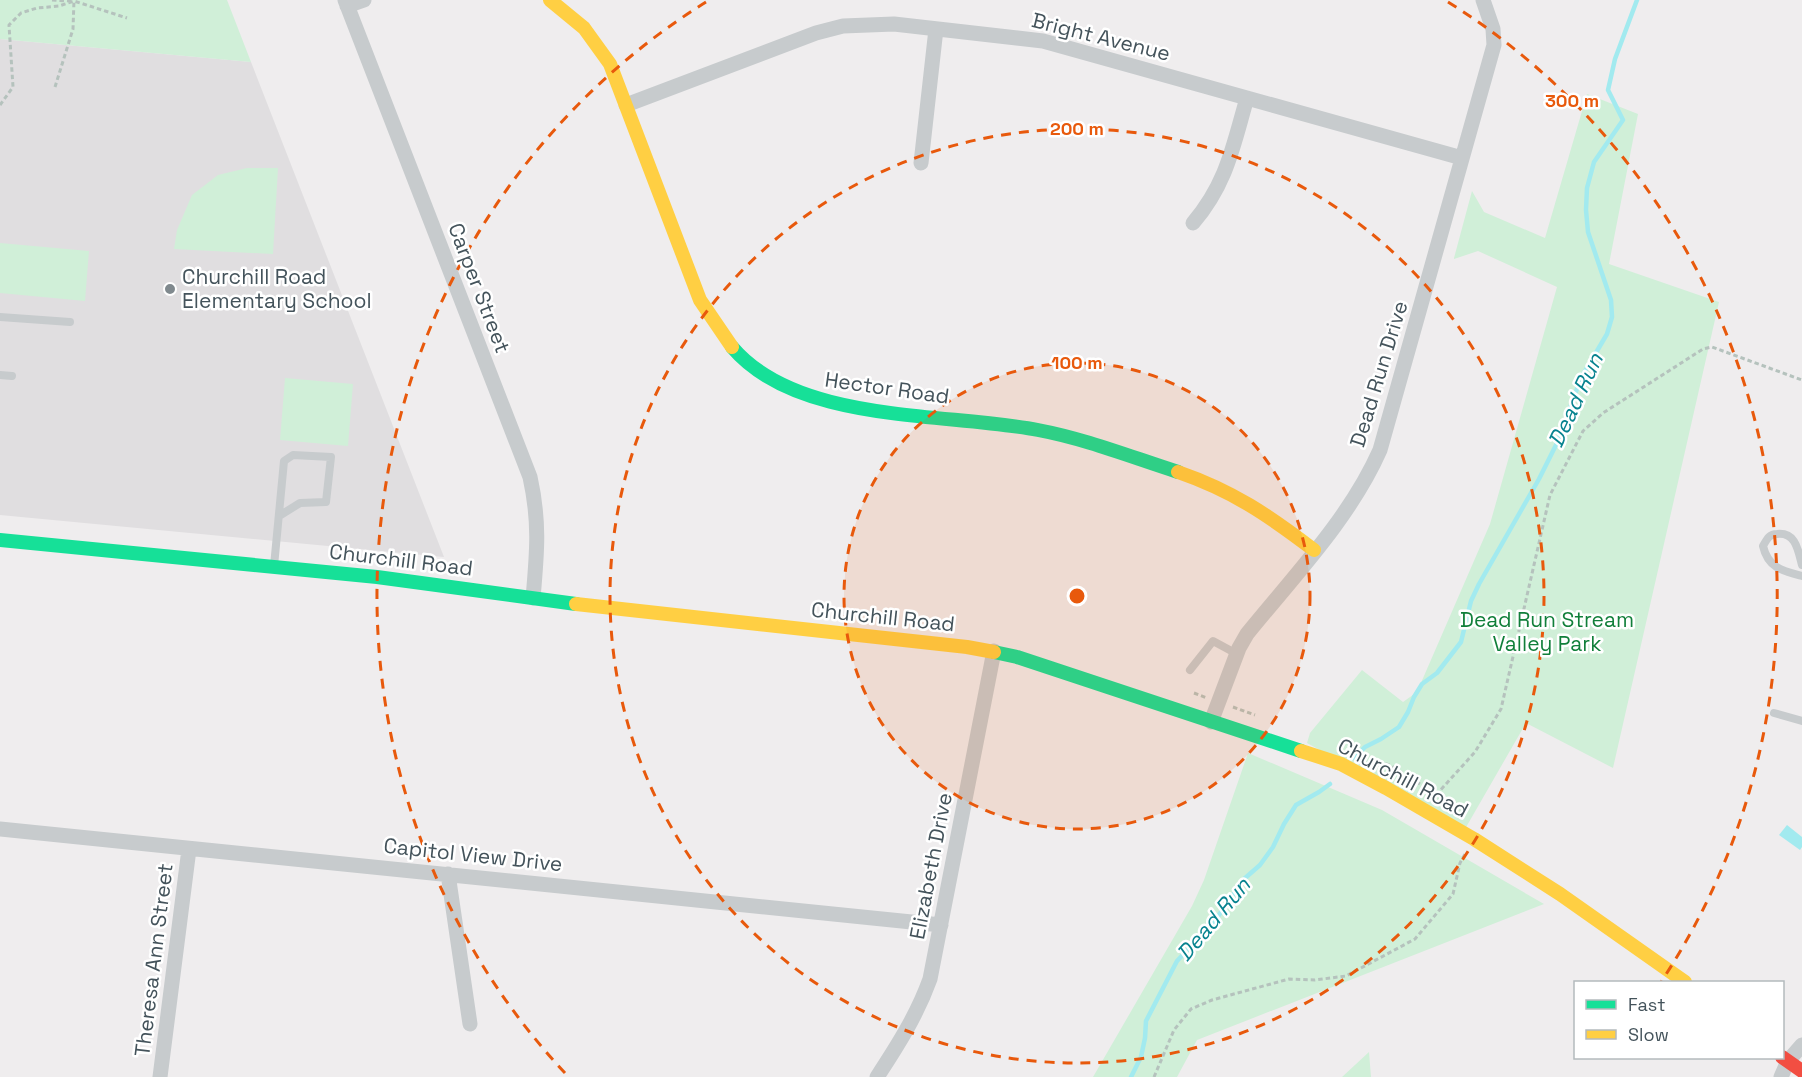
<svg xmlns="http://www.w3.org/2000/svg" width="1802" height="1077" viewBox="0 0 1802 1077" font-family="'Space Grotesk',sans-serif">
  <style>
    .education { fill: #e0dee0 }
    .green { fill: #d0efd8 }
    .water { fill: #a2eaef }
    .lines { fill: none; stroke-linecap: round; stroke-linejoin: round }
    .stream { stroke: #a2eaef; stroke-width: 4.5 }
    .path { stroke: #b5c2bd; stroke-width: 3; stroke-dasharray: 4.5 3; stroke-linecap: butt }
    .lane { stroke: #c7cbcd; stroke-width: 8 }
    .street { stroke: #c7cbcd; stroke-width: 15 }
    .fast { stroke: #16e098; stroke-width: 14 }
    .slow { stroke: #ffcf43; stroke-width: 14 }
    .jam { stroke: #f24e42; stroke-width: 14 }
    .ring { fill: none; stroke: #e8590c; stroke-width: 3; stroke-dasharray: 10 8 }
    .poi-dot { fill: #80898e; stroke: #fff; stroke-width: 2 }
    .labels { text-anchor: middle; stroke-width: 5; stroke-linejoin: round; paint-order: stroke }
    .street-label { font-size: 21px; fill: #44535b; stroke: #fff }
    .poi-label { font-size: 21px; fill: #44535b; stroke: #fff; text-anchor: start }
    .park-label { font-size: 21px; fill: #117f3a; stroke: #fff }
    .water-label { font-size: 22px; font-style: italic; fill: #07838f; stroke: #fff }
    .centre { fill: #e8590c; stroke: #fff; stroke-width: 3 }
    .ring-label { font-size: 18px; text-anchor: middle; font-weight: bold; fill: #e8590c; stroke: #fff; stroke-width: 5; stroke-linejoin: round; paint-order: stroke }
  </style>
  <rect width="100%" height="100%" fill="#efedee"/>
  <!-- education -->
  <path class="education" d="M 0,39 L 251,62 L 444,557 L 0,515 Z"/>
  <!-- green -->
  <path class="green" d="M 0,0 L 227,0 L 251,62 L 0,39 Z
    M 1587,94 L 1638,114 L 1609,264 L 1719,302 L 1613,768 L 1526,723 L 1465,829 L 1307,743 L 1310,733 L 1362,670 L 1403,702 L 1417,692 L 1490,524 L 1557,287 L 1478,251 L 1454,259 L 1454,258 L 1472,191 L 1484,212 L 1545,238 Z
    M 247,168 L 278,168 L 273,254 L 174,249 L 177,230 L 192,195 L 218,175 Z
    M 0,243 L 89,251 L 85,301 L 0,293 Z
    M 285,378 L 353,384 L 348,446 L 280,440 Z
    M 1248,753 L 1382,810 L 1544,904 L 1197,1040 L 1177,1077 L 1093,1077 L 1192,906 L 1204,880 Z
    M 1369,1052 L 1371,1077 L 1342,1077 Z"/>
  <!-- water -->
  <path class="water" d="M 1787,825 L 1802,837 L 1802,847 L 1800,850 L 1779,835 Z"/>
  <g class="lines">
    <!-- stream -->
    <path class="stream" d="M 1354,758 L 1365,747 L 1381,739 L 1399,727 L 1408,712 L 1414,697 L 1422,684 L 1437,673 L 1461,642 L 1471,601 L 1479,584 L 1539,479 L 1557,443 L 1581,378 L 1607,334 L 1612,317 L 1611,300 L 1588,232 L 1586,210 L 1587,188 L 1594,162 L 1623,120 L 1608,90 L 1615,59 L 1637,0
      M 1131,1077 L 1141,1057 L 1145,1038 L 1146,1021 L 1177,961 L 1214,922 L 1244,879 L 1260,865 L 1273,847 L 1284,824 L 1296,805 L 1319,792 L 1330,784"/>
    <!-- path -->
    <path class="path" d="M 52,0 L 71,1
      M 55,87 L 73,29 L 74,0
      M 0,105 L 13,87 L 9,25 L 21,13 L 37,8 L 59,6 L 74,1 L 127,18
      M 1194,693 L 1207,698
      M 1233,707 L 1255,715
      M 1378,762 L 1390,765 L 1420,784
      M 1436,795 L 1475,752 L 1501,709 L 1550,495 L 1583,431 L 1603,413 L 1703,349 L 1712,347 L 1802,380
      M 1154,1077 L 1174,1030 L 1191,1009 L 1212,1000 L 1289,979 L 1315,980 L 1346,976 L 1415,939 L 1453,894 L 1460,863 L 1465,854"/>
    <!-- lane -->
    <path class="lane" d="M 0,317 L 70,322
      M 0,375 L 12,376
      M 1802,565 C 1798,550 1796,532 1777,534 C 1769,534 1767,539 1763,546 C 1768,568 1783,571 1802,576
      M 274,566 L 284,461 L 293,455 L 331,457 L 326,502 L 300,503 L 279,516
      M 1190,670 L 1213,641 L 1237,654
      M 1774,713 L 1802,721"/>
    <!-- street -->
    <path class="street" d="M 345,0 L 530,477 C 540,522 537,553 533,598
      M 347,6 L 364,0
      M 626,105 L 816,33 L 843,26 L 894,24 L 1043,41 L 1462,158
      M 921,163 L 936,29
      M 1193,223 C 1227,183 1233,146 1247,98
      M 1211,722 L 1239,648 L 1247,634 C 1294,576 1350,518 1380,450 L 1494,45 L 1493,29 L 1483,0
      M 0,829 L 941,925
      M 448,874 L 470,1024
      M 160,1077 L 189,849
      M 877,1077 C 898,1045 917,1015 930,979 L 994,651
      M 1781,1077 L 1788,1061 L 1802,1045"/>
    <!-- fast -->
    <path class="fast" d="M 732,347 C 797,424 945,412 1038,430 C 1086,439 1131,457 1178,472
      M 0,540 L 377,577 L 576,604
      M 994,652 L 1017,657 L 1301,751"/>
    <!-- slow -->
    <path class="slow" d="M 550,0 L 584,28 L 610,64 L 700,300 L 732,347
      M 1178,472 C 1233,491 1268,515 1314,550
      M 576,604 L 967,647 L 994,652
      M 1301,751 L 1341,764 L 1386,788 L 1474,839 L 1560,894 L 1685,982"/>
    <!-- jam -->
    <path class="jam" d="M 1782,1057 L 1802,1071"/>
  </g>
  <!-- distance rings -->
  <circle cx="1077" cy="596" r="233" fill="#e8590c" fill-opacity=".12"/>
  <g class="ring">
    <circle cx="1077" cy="596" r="233"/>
    <circle cx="1077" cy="596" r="467"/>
    <path d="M565 1073A700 700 0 0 1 706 2M1448 2A700 700 0 0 1 1661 982"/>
  </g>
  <!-- markers -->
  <circle class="poi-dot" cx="170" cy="289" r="6"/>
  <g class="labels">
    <!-- street labels -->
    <g class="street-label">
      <text transform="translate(1101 37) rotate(14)" y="7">Bright Avenue</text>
      <text transform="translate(479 288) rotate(69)" y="7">Carper Street</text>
      <text transform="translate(1379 374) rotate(-73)" y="7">Dead Run Drive</text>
      <text transform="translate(887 388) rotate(8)" y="7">Hector Road</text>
      <text transform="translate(401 560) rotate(7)" y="7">Churchill Road</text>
      <text transform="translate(883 617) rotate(6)" y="7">Churchill Road</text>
      <text transform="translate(1403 778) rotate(28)" y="7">Churchill Road</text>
      <text transform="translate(473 855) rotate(6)" y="7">Capitol View Drive</text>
      <text transform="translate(931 866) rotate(-79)" y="7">Elizabeth Drive</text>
      <text transform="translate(154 960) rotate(-83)" y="7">Theresa Ann Street</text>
    </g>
    <!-- poi labels -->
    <g class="poi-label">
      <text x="182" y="284">Churchill Road<tspan x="182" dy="24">Elementary School</tspan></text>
    </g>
    <!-- park labels -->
    <g class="park-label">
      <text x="1547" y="627">Dead Run Stream<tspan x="1547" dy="24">Valley Park</tspan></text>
    </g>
    <!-- water labels -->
    <g class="water-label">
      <text transform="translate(1575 400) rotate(-65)" y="8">Dead Run</text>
      <text transform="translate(1213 919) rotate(-50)" y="8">Dead Run</text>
    </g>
  </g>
  <circle cx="1077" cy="596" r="9" class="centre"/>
  <g class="ring-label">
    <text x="1572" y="107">300 m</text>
    <text x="1077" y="135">200 m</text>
    <text x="1077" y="369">100 m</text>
  </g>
  <!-- legend -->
  <rect x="1574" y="981" width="210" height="78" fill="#ffffff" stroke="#b4babd" stroke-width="1.5"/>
  <rect x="1586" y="1000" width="30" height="9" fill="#16e098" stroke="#b4babd" stroke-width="1.5"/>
  <text x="1628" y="1011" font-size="18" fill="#44535b">Fast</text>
  <rect x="1586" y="1030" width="30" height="9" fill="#ffcf43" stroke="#b4babd" stroke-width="1.5"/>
  <text x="1628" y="1041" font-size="18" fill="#44535b">Slow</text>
</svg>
